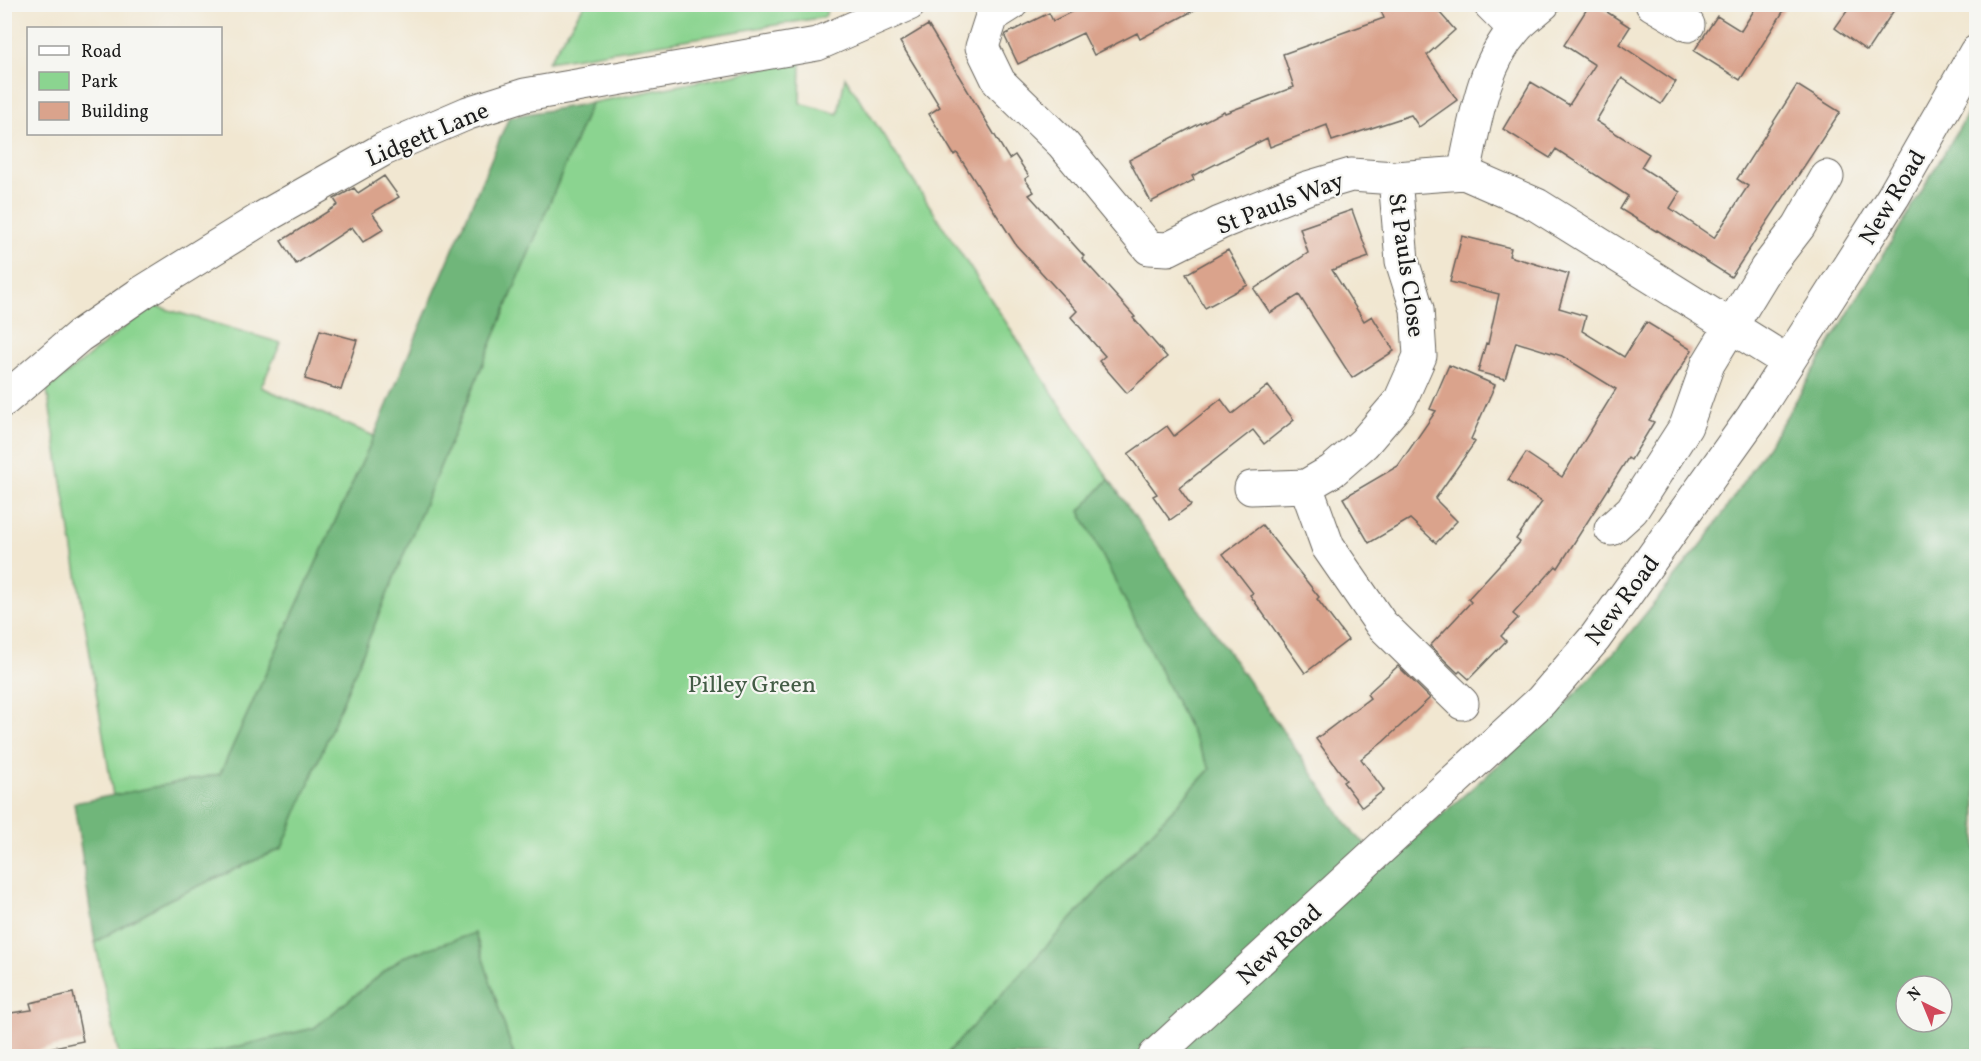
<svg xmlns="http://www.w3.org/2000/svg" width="1981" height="1061" viewBox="0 0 1981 1061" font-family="Vollkorn,serif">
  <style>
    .green { fill: #8bd490; stroke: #547856; stroke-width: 1.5 }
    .forest { fill: #70b67a; stroke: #46694b; stroke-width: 1.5; fill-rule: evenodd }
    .building { fill: #daa38c }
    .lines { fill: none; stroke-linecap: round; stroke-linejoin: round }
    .minor-casing { stroke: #67635b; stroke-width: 35 }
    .minor { stroke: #fff; stroke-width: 33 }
    .labels { text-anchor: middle; stroke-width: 4.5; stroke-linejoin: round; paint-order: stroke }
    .street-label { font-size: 24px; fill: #1c1c1c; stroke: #f6f6f2 }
    .park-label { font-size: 24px; fill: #435c45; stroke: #f6f6f2 }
  </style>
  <rect width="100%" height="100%" fill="#f6f6f2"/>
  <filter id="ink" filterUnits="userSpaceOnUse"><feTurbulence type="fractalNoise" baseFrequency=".0167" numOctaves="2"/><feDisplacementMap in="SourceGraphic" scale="12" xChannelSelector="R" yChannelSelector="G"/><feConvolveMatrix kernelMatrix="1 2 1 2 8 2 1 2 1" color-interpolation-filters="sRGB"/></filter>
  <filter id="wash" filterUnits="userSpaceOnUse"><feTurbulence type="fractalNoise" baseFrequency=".008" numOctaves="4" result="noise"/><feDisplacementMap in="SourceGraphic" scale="24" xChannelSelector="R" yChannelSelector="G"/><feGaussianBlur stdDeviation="1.35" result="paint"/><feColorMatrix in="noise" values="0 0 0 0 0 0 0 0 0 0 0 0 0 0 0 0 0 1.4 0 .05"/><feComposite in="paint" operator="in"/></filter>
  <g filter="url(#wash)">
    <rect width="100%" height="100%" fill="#f1e7d1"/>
    <!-- green -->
    <path class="green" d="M 584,5 L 584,4 L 829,5 L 825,17 L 548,62 Z
      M 801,61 L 800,103 L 838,114 L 845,77 L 1109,479 L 1080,511 L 1210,769 L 945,1056 L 514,1056 L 475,934 L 403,957 L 314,1028 L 199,1056 L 119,1056 L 95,942 L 168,900 L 282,848 L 591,103 Z
      M 152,305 L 281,343 L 261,387 L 374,436 L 220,774 L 113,796 L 47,390 Z"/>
    <!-- forest -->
    <path class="forest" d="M 1976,100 L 1976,1056 L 945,1056 L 1210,769 L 1080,511 L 1109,479 L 1354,834 L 1388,862 L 1556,714 L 1617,649 L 1706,539 L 1786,417 ZM 1906,986 L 1942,986 L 1942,1022 L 1906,1022 Z
      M 591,103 L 282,848 L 168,900 L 95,942 L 74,803 L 220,774 L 374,436 L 509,117 Z
      M 475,933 L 514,1056 L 199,1056 L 314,1028 L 403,957 Z"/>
    <g id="blocks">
      <!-- building -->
      <path class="building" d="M 1087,4 L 1206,4 L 1140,39 L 1137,33 L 1094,55 L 1083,33 L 1018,64 L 1005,37 L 1006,34 L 1049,13 L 1053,21 Z
        M 1378,4 L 1432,4 L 1455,30 L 1427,55 L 1457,100 L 1419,127 L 1411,115 L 1332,141 L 1327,125 L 1270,147 L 1267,138 L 1192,176 L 1194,180 L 1151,202 L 1129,160 L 1224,111 L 1225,113 L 1294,87 L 1283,54 L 1384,18 Z
        M 1590,4 L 1595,4 L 1630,27 L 1619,44 L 1676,82 L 1661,104 L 1622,78 L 1596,121 L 1649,154 L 1641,167 L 1680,192 L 1670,208 L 1714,238 L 1748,186 L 1737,179 L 1797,85 L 1840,112 L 1731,277 L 1657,230 L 1656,231 L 1620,209 L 1628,196 L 1556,149 L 1550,158 L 1503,129 L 1531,82 L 1569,105 L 1595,65 L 1564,45 Z
        M 1758,4 L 1788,4 L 1740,80 L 1694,51 L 1717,16 L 1741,31 Z
        M 1852,4 L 1898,4 L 1867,51 L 1835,28 Z
        M 928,25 L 1009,159 L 1015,155 L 1029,176 L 1025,179 L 1034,192 L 1029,195 L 1084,256 L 1082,258 L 1135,317 L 1133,318 L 1167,357 L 1127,393 L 1099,361 L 1105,356 L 1071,317 L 1077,311 L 1016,245 L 957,153 L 954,155 L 929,114 L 940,107 L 900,42 Z
        M 384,176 L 399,197 L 372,213 L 384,229 L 363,242 L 352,227 L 296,264 L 281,241 L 338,205 L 334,199 L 354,188 L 358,193 Z
        M 1352,210 L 1369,257 L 1332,270 L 1364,321 L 1372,316 L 1394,351 L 1352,378 L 1299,295 L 1270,313 L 1254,289 L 1308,253 L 1300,228 Z
        M 1462,236 L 1511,248 L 1509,256 L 1569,274 L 1559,308 L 1586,316 L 1582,331 L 1624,357 L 1646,322 L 1692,350 L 1649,420 L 1654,422 L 1631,460 L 1628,458 L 1558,568 L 1556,566 L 1513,614 L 1518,618 L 1501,636 L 1506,641 L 1469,679 L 1460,671 L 1458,673 L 1430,646 L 1471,602 L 1468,599 L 1520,542 L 1516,539 L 1542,502 L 1508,480 L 1526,453 L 1562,477 L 1616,389 L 1562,356 L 1516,342 L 1505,379 L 1478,372 L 1486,343 L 1488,344 L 1499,294 L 1450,282 Z
        M 1228,250 L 1248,285 L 1205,308 L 1186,274 Z
        M 320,330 L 357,340 L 341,390 L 305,379 Z
        M 1449,365 L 1495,385 L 1471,439 L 1475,442 L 1435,499 L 1457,521 L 1436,543 L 1410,519 L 1369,543 L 1343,498 L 1398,466 L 1436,411 L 1430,409 Z
        M 1268,386 L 1294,420 L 1264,444 L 1253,430 L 1179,488 L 1191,505 L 1170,520 L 1153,496 L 1157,494 L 1128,454 L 1167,426 L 1174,436 L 1221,399 L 1232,414 Z
        M 1262,525 L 1319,597 L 1317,599 L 1348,640 L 1305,673 L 1250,595 L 1253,593 L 1223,554 Z
        M 1398,666 L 1430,698 L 1383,742 L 1361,759 L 1384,790 L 1362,807 L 1343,782 L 1346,780 L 1316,739 L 1370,698 L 1367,694 Z
        M 73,993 L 83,1041 L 30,1052 L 31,1056 L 4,1056 L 4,1014 L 32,1010 L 30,1003 Z"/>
    </g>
  </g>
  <g filter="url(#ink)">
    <use href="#blocks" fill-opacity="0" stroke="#67635b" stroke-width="1.5"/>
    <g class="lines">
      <!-- minor casing -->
      <g class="minor-casing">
        <path id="minor" d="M 1011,4 L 992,16 L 982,47 L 999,82 L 1063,144 L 1149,248 L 1168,249 L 1220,223 L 1307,188 L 1351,175 L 1395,178 L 1464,173 L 1537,205 L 1788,362
          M 1490,4 L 1515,29
          M 1652,4 L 1688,25
          M 1464,173 C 1475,125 1481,67 1515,29 C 1522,20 1534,12 1543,4
          M 4,400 L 79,336 L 143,292 L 264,217 L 384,149 L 468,113 L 525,95 L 817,44 L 909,4
          M 1306,486 L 1328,547 L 1381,624 L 1462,703
          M 1251,488 L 1306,486 L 1332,471 L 1364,443 L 1400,401 L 1420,356 L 1417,309 L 1402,261 L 1395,178
          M 1611,529 L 1632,510 L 1686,426 L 1708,364 L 1766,269 L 1799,226 L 1827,177
          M 1155,1056 L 1541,701 L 1595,638 L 1752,418 L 1893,197 L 1976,52"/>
      </g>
      <!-- minor -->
      <use href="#minor" class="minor"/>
    </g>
  </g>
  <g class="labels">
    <!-- street labels -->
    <g class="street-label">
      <text transform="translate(427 134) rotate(-23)" y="8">Lidgett Lane</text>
      <text transform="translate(1892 197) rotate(-59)" y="8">New Road</text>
      <text transform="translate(1280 203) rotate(-21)" y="8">St Pauls Way</text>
      <text transform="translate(1407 265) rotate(82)" y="8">St Pauls Close</text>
      <text transform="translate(1622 600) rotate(-53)" y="8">New Road</text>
      <text transform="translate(1279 944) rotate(-43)" y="8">New Road</text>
    </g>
    <!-- park labels -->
    <g class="park-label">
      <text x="752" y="692">Pilley Green</text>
    </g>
  </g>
  <!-- margin -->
  <rect width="1981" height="1061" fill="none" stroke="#f6f6f2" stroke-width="24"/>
  <!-- legend -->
  <rect x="27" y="27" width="195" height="108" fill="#f6f6f2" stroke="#9f9f9c" stroke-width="1.5"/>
  <rect x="39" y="46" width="30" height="9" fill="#ffffff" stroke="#9f9f9c" stroke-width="1.5"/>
  <text x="81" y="57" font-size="18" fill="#1c1c1c">Road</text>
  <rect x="39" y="72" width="30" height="18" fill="#8bd490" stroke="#9f9f9c" stroke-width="1.5"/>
  <text x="81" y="87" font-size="18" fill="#1c1c1c">Park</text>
  <rect x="39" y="102" width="30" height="18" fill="#daa38c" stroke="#9f9f9c" stroke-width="1.5"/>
  <text x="81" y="117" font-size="18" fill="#1c1c1c">Building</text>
  <!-- north arrow -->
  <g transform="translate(1924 1004) rotate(317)"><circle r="28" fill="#f6f6f2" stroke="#9f9f9c" stroke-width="1.5"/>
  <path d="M0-4.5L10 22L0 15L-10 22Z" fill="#d1495b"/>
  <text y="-9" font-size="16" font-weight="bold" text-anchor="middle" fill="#1c1c1c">N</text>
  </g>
</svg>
